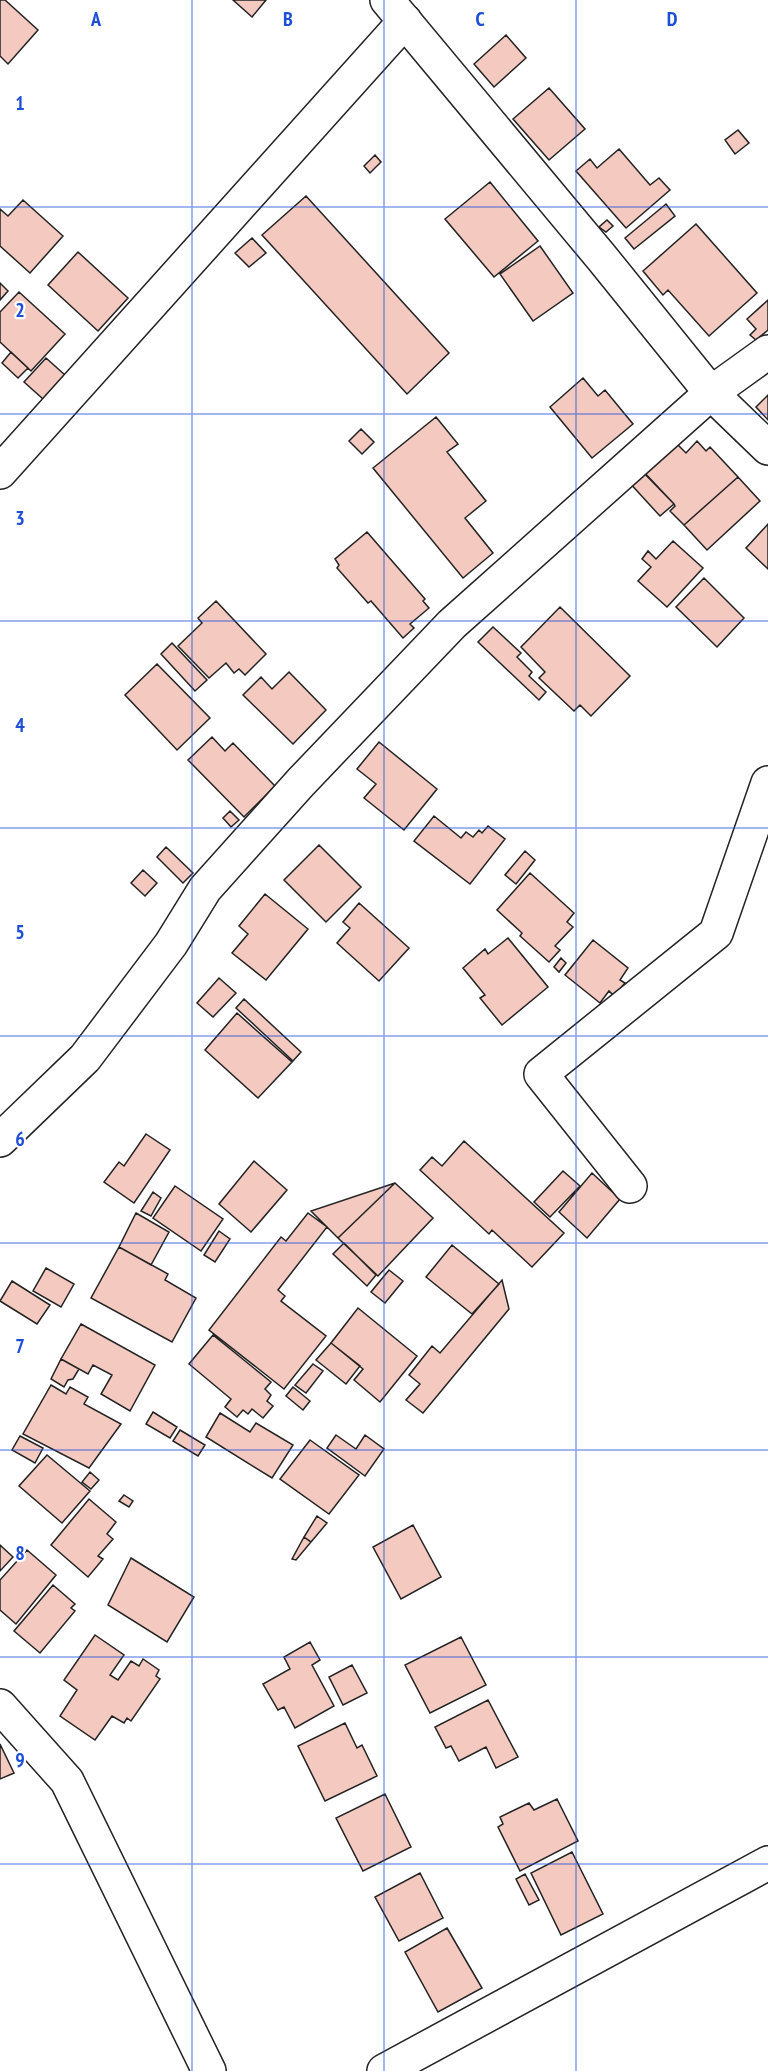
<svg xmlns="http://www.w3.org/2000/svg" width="768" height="2071" viewBox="0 0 768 2071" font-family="'PT Sans Narrow',sans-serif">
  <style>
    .building { fill: #f3c9c0; stroke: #222; stroke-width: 1.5 }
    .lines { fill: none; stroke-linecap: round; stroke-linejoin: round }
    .street-casing { stroke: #222; stroke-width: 36 }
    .secondary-casing { stroke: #222; stroke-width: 36 }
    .street { stroke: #fff; stroke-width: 33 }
    .secondary { stroke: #fff; stroke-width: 33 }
    .grid { fill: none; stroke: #1d4ed8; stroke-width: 1.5; stroke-opacity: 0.55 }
    .grid-label { font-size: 20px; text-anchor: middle; font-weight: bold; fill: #1d4ed8; stroke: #fff; stroke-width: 4.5; stroke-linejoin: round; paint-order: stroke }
  </style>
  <rect width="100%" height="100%" fill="#fff"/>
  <!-- building -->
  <path class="building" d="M 0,0 L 5,0 L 38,30 L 8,64 L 0,56 Z
    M 233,0 L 266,0 L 252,17 Z
    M 506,35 L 526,58 L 494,87 L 474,64 Z
    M 549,88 L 585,129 L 549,160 L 513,119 Z
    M 738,130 L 749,143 L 735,154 L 725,140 Z
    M 619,149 L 650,185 L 659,178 L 670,190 L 626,228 L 576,171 L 590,159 L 597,168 Z
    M 375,155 L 381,162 L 370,173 L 364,166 Z
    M 490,182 L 538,241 L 494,277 L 445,219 Z
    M 306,196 L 449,353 L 407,394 L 262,235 Z
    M 23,200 L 63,236 L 30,273 L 0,246 L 0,209 L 8,216 Z
    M 666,204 L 675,216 L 634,249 L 625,238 Z
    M 607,220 L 613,226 L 606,232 L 599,227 Z
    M 696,224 L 757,293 L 709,336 L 668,290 L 663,295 L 643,271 Z
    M 252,238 L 266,253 L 249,267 L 235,253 Z
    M 540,246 L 573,293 L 533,321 L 500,274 Z
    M 78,252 L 128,298 L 98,331 L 48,285 Z
    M 0,283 L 8,291 L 0,300 Z
    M 19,292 L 65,334 L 31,371 L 0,342 L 0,312 Z
    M 768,300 L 768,330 L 756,340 L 750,335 L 756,329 L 747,319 Z
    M 11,352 L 28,368 L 18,378 L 2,363 Z
    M 46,358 L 65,375 L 43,399 L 24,382 Z
    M 583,378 L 598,396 L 605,390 L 633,424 L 592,458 L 550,407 Z
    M 768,395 L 768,420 L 756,407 Z
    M 436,417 L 458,444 L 447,452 L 486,501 L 465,518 L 493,553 L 463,578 L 373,468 Z
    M 361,429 L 374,442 L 362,454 L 349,441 Z
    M 697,441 L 706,451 L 710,447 L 738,477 L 684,525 L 670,511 L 675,506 L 674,504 L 641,469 L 677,444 L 686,453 Z
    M 639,468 L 674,504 L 660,516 L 627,480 Z
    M 738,477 L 760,501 L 707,550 L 684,525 Z
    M 768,524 L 768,569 L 746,548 Z
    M 367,532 L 425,599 L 423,601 L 429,608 L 410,624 L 414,628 L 403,638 L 371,601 L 368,603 L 337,568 L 339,565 L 335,559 Z
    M 673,541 L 703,568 L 667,607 L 638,581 L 651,567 L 642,559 L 648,551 L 656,559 Z
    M 704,578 L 744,618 L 717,647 L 676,607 Z
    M 216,601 L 266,654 L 245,675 L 239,669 L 234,673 L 226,663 L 209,678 L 178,646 L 202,623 L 198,618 Z
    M 560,607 L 630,676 L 591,716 L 580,705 L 574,711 L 539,678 L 545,672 L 521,647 Z
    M 493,627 L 521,653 L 517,657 L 532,672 L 529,676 L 546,692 L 539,700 L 478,642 Z
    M 172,643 L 207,680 L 195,691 L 161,654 Z
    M 157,664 L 210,718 L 177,750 L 125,695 Z
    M 289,672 L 326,710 L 293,744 L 243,695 L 261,677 L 272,689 Z
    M 212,737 L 225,751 L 233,743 L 275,786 L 244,817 L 188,760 Z
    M 379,742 L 437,789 L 404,830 L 364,798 L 376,784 L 357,769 Z
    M 230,811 L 239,820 L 231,827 L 223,818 Z
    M 434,816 L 461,838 L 466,832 L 473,837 L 479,830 L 482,833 L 488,826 L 505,839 L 470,884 L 414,841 Z
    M 319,845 L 361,887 L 326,922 L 284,880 Z
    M 166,847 L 193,873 L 183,883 L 157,857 Z
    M 525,851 L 535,860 L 516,884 L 505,875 Z
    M 143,870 L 157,883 L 145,896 L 131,883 Z
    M 530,873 L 574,913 L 567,922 L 573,927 L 555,946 L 560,950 L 549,962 L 520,936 L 522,933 L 497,910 Z
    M 265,894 L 308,929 L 266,980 L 232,953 L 248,934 L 239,926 Z
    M 359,903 L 409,948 L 379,981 L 337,943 L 350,928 L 343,922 Z
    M 508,938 L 548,987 L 502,1025 L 480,998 L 485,995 L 463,968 L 485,949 L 488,954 Z
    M 593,940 L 628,968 L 620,980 L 625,983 L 614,996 L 609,991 L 600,1003 L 565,975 Z
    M 561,958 L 566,963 L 559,972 L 554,967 Z
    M 219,978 L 236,993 L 213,1017 L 197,1003 Z
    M 244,999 L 301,1052 L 293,1061 L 236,1008 Z
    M 237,1013 L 292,1062 L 258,1098 L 205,1050 Z
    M 146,1134 L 170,1150 L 134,1203 L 104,1182 L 119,1162 L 124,1166 Z
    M 464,1141 L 564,1233 L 532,1267 L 492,1230 L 489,1234 L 420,1170 L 432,1157 L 442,1166 Z
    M 254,1161 L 287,1190 L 251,1232 L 219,1204 Z
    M 563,1171 L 580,1186 L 550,1217 L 534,1202 Z
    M 592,1173 L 620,1199 L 587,1238 L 559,1212 Z
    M 395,1183 L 433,1218 L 378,1276 L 338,1238 Z
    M 395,1183 L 338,1238 L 311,1211 Z
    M 175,1186 L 223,1219 L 201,1251 L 153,1218 Z
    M 153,1192 L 161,1198 L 151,1216 L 141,1211 Z
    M 136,1213 L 169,1232 L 151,1265 L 119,1247 Z
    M 308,1213 L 327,1227 L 278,1290 L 285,1296 L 281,1301 L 326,1336 L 284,1389 L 209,1330 L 281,1237 L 286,1241 Z
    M 219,1231 L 230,1239 L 215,1262 L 204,1255 Z
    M 344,1243 L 376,1275 L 367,1286 L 333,1254 Z
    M 452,1245 L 499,1284 L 472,1314 L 426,1277 Z
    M 119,1247 L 168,1274 L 165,1280 L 196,1298 L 172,1342 L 91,1298 Z
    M 46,1268 L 74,1284 L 61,1307 L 33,1291 Z
    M 389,1270 L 403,1281 L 385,1303 L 371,1292 Z
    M 502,1280 L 509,1309 L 423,1413 L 406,1400 L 420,1384 L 409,1375 L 432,1346 L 440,1353 Z
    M 12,1281 L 50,1305 L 37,1324 L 0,1301 Z
    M 358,1308 L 417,1356 L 380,1402 L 354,1380 L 363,1369 L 331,1343 Z
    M 81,1324 L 155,1365 L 130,1411 L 101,1394 L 112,1375 L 93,1365 L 88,1374 L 61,1359 Z
    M 213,1335 L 271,1382 L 265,1389 L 271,1395 L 267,1401 L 273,1406 L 263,1418 L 252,1409 L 248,1414 L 243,1410 L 237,1417 L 225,1407 L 231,1399 L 189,1364 Z
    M 331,1343 L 360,1366 L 346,1384 L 316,1360 Z
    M 61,1359 L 79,1369 L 73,1379 L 68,1380 L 64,1387 L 51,1379 Z
    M 313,1364 L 323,1371 L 306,1393 L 295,1385 Z
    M 51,1385 L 66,1394 L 70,1387 L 88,1397 L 84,1404 L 121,1424 L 89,1468 L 23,1434 Z
    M 293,1387 L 310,1401 L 303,1410 L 286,1396 Z
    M 153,1412 L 177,1427 L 170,1438 L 146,1424 Z
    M 220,1413 L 250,1432 L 256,1423 L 293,1445 L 272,1478 L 206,1437 Z
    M 180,1430 L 205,1445 L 198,1456 L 173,1441 Z
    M 336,1435 L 356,1449 L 365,1435 L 384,1449 L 365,1476 L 327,1448 Z
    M 20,1436 L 43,1448 L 35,1463 L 12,1450 Z
    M 310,1440 L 359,1475 L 329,1514 L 280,1479 Z
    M 47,1455 L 90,1491 L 62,1523 L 19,1486 Z
    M 90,1472 L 99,1480 L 91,1489 L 82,1482 Z
    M 124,1495 L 133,1501 L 129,1507 L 119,1501 Z
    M 89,1499 L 116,1522 L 107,1534 L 113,1539 L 98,1556 L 103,1559 L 88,1577 L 51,1545 Z
    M 317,1516 L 327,1523 L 311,1542 L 304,1537 Z
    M 413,1525 L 441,1577 L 401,1599 L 373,1547 Z
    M 304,1537 L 311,1542 L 296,1560 L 292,1559 Z
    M 0,1545 L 13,1557 L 0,1571 Z
    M 27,1550 L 56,1575 L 16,1624 L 0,1610 L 0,1580 Z
    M 131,1558 L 194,1597 L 167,1642 L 108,1605 Z
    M 53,1585 L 75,1604 L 71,1608 L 75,1611 L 40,1653 L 14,1631 Z
    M 95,1635 L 124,1655 L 110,1675 L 118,1680 L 131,1661 L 139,1666 L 143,1659 L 159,1670 L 156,1676 L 160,1679 L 131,1721 L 127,1718 L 124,1723 L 112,1716 L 95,1740 L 60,1716 L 77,1690 L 64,1680 Z
    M 461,1637 L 486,1685 L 430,1713 L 405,1665 Z
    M 310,1642 L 320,1660 L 312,1665 L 334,1706 L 295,1728 L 284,1707 L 278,1710 L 263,1684 L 290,1669 L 284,1657 Z
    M 352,1665 L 367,1693 L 343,1705 L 329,1677 Z
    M 488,1700 L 518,1757 L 496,1768 L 486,1747 L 459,1761 L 451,1746 L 446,1748 L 435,1727 Z
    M 345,1723 L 357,1748 L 362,1745 L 377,1776 L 325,1801 L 298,1746 Z
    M 0,1744 L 14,1773 L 0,1779 Z
    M 385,1794 L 411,1847 L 363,1871 L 336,1818 Z
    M 557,1799 L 578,1841 L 520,1871 L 498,1827 L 503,1824 L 500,1817 L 529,1803 L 534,1810 Z
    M 572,1852 L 603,1914 L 561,1935 L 531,1873 Z
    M 420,1873 L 443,1918 L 399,1941 L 375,1897 Z
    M 525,1874 L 539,1900 L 529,1905 L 516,1879 Z
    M 447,1928 L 482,1988 L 438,2012 L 405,1952 Z"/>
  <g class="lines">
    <!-- street casing -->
    <g class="street-casing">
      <path id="street" d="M 0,472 L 405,21
        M 0,1140 L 85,1058 L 171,944 L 205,889 L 301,782 L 452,624 L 711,393 L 768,352
        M 630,1186 L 541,1074 L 716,933 L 768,783
        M 0,1706 L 67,1781 L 209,2071
        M 384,2071 L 768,1863"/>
    </g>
    <!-- secondary casing -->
    <g class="secondary-casing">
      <path id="secondary" d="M 387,0 L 602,258 L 711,393 L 768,448"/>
    </g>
    <!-- street -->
    <use href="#street" class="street"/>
    <!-- secondary -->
    <use href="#secondary" class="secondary"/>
  </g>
  <!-- grid -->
  <path class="grid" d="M 192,0 L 192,2071M 384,0 L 384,2071M 576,0 L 576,2071M 0,207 L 768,207M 0,414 L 768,414M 0,621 L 768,621M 0,828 L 768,828M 0,1036 L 768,1036M 0,1243 L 768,1243M 0,1450 L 768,1450M 0,1657 L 768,1657M 0,1864 L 768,1864"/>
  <g class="grid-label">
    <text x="96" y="26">A</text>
    <text x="288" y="26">B</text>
    <text x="480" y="26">C</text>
    <text x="672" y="26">D</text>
    <text x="20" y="110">1</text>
    <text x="20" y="317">2</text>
    <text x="20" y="525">3</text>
    <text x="20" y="732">4</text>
    <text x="20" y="939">5</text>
    <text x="20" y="1146">6</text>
    <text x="20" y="1353">7</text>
    <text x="20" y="1560">8</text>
    <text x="20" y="1767">9</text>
  </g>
</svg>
